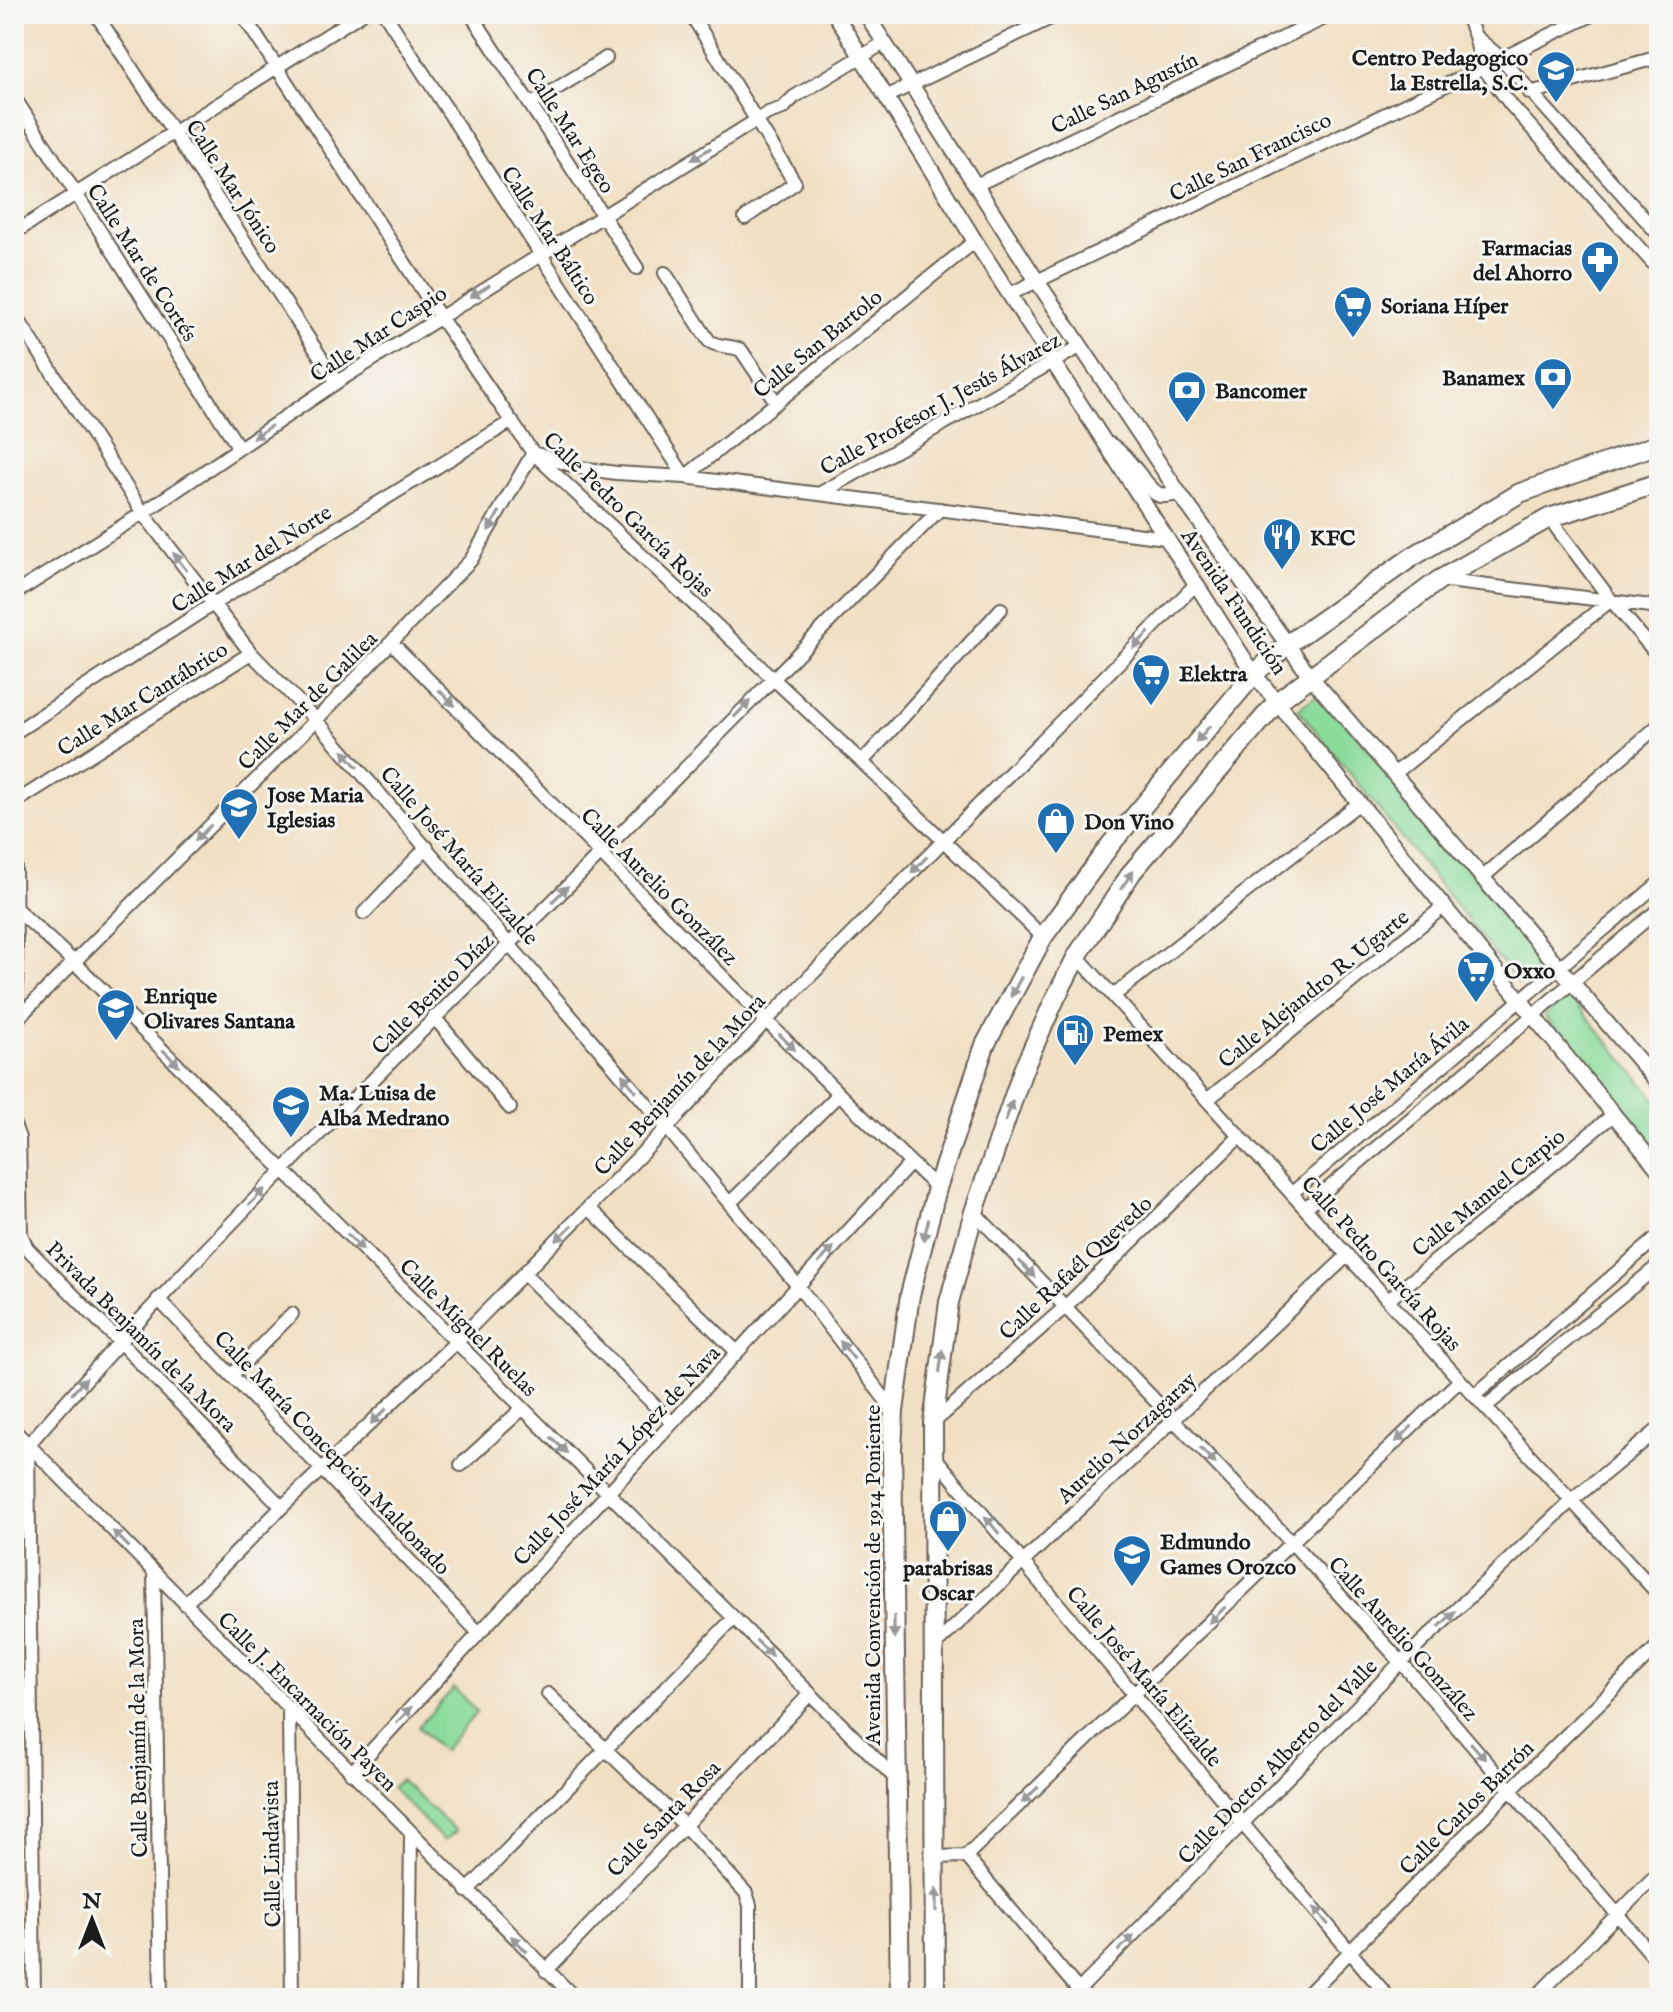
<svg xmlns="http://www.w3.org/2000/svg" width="1673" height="2012" viewBox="0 0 1673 2012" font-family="'IM FELL English',serif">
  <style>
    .green { fill: #8bdb9b; stroke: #547c5c; stroke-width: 2 }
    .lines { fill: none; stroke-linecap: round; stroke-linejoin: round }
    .minor-casing { stroke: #676157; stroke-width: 16 }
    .tertiary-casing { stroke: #676157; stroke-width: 18 }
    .primary-casing { stroke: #676157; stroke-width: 22 }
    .minor { stroke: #fff; stroke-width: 12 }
    .tertiary { stroke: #fff; stroke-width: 14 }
    .primary { stroke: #fff; stroke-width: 18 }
    .oneway { fill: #999 }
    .labels { text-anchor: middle; stroke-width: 6; stroke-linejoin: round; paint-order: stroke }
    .poi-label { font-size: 22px; font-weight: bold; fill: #1c1c1c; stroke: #f6f6f2; text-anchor: start }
    .street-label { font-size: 22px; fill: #1c1c1c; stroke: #f6f6f2 }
  </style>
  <rect width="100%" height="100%" fill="#f6f6f2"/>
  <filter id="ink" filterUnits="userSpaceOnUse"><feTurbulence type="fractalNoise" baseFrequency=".0125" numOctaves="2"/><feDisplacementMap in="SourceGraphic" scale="16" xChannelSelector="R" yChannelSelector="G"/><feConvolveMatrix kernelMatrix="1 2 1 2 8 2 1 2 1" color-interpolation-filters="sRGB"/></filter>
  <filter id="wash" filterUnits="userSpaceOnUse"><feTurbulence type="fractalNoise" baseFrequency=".006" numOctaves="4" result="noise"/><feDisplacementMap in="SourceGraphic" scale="32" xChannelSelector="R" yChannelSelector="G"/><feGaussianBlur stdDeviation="1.8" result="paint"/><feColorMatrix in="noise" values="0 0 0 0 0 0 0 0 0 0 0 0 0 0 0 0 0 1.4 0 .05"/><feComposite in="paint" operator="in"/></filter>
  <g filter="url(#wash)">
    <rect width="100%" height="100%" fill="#f1e0c4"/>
    <!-- green -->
    <path class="green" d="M 1321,692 L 1545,962 L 1519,984 L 1298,709 Z
      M 1569,995 L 1659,1103 L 1659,1153 L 1544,1016 Z
      M 454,1688 L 477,1712 L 443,1751 L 418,1727 Z
      M 400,1780 L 456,1831 L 444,1841 L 392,1788 Z"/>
  </g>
  <g filter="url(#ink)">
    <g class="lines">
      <!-- minor casing -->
      <g class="minor-casing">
        <path id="minor" d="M 96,14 L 337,382
          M 242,14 L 440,317 L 533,453 L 862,762 L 1043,937
          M 385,14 L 685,477 L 975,241
          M 471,14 L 637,268
          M 691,14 L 795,183 L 745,218
          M 1466,14 L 1475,36 L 1482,66 L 1511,105 L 1659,270
          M 1475,36 L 1501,58 L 1659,235
          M 1530,93 L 1659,57
          M 14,97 L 239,448
          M 886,97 L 1059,14
          M 530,105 L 606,58
          M 976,185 L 1333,14
          M 14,233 L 361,14
          M 665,273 L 709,341 C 719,348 730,345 741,350 L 776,402
          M 1010,294 L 1594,14
          M 14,313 L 143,513 L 251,653 L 316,720 L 667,1128 L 798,1286 L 894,1411
          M 819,494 L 1081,346
          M 1549,518 L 1611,600 L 1659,657
          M 1439,580 L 1659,607
          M 14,594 L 143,513 L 337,382 L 768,113 L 783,108 L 794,97 L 884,43
          M 392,643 L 839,1094 L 937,1188
          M 14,733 L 213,604 L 512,421
          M 862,762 L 1001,609
          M 1394,774 L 1611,600
          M 14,798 L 17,1019
          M 14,803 L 251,653
          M 1483,877 L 1659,725
          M 14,907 L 74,962 L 895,1778
          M 364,913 L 427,847
          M 1077,956 L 1460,1380 L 1659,1595
          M 1113,996 L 1358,804
          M 434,1017 L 510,1108
          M 14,1022 L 316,720 L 471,560 L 533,453 L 581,468 L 616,473 L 685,477 L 1166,538
          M 1207,1100 L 1443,907
          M 14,1125 L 19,1138 L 21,1234 L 27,1248 L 282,1507
          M 1292,1193 L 1659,883
          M 730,1203 L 839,1094
          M 589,1208 L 737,1352
          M 1305,1208 L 1659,909
          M 974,1212 L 1292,1543 L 1401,1662 L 1659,1963
          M 524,1273 L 672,1423
          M 158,1299 L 479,1633
          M 1388,1300 L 1613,1115
          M 232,1375 L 292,1314
          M 1475,1395 L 1659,1236
          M 1485,1407 L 1659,1265
          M 933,1423 L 1064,1308 L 1240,1136
          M 14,1430 L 575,1998
          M 933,1455 L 1389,1998
          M 461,1465 L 523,1408
          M 154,1573 L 161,1998
          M 185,1604 L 282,1507 L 456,1342 L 667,1128 L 766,1021 L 1196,584
          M 932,1648 L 1348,1255
          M 548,1694 L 684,1825 L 746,1893 L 750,1905 L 750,1998
          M 289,1710 L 292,1998
          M 351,1773 L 910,1164
          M 966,1856 L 1460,1380
          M 966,1856 L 1085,1998
          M 936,1857 L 966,1856
          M 467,1891 L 734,1618
          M 546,1971 L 810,1694
          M 34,1998 L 28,1445 C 207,1238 405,1049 599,855 C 714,741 826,624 940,509
          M 409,1998 L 411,1834
          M 1071,1998 L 1401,1662 L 1571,1501 L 1659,1429
          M 1304,1998 L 1511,1789 L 1659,1645
          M 1535,1998 L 1659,1872"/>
      </g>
      <!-- tertiary casing -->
      <g class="tertiary-casing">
        <path id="tertiary" d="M 835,14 L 975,241 L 1254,674 L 1659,1170
          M 866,14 L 1037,281 L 1179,493 L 1310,676 L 1659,1084
          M 1110,445 C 1128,455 1148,492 1160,495 C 1165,496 1174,494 1179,493"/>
      </g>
      <!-- primary casing -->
      <g class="primary-casing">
        <path id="primary" d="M 900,1998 L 892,1449 L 894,1411 L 910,1295 L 937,1188 L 985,1045 L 1043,937 L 1111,844 L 1254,674 L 1288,644 L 1412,557 L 1520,493 L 1659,444
          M 935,1998 L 933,1423 L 949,1302 L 974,1212 L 1023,1070 L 1055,999 L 1077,956 L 1132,872 L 1277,702 L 1439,580 L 1549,518 L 1659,483"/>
      </g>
      <!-- minor -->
      <use href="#minor" class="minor"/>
      <!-- tertiary -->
      <use href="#tertiary" class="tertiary"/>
      <!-- primary -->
      <use href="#primary" class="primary"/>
    </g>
    <!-- one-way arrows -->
    <defs><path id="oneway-solid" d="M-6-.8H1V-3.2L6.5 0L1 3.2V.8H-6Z" transform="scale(2)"/></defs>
    <g class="oneway">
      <use href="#oneway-solid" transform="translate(701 154) rotate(148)"/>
      <use href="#oneway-solid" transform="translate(480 291) rotate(148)"/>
      <use href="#oneway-solid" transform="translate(262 432) rotate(146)"/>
      <use href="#oneway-solid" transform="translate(494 521) rotate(120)"/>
      <use href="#oneway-solid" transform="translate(180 562) rotate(-127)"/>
      <use href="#oneway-solid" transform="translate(1141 640) rotate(135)"/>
      <use href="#oneway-solid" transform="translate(447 698) rotate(45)"/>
      <use href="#oneway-solid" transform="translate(742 709) rotate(-46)"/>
      <use href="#oneway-solid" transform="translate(1203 734) rotate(130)"/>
      <use href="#oneway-solid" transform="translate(350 759) rotate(-131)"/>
      <use href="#oneway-solid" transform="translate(203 833) rotate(135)"/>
      <use href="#oneway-solid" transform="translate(919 865) rotate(134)"/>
      <use href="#oneway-solid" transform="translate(1127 880) rotate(-56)"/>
      <use href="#oneway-solid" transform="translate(560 894) rotate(-45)"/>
      <use href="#oneway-solid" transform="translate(1016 987) rotate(118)"/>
      <use href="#oneway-solid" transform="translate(787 1042) rotate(45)"/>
      <use href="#oneway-solid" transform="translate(171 1058) rotate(45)"/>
      <use href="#oneway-solid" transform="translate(629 1083) rotate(-130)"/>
      <use href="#oneway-solid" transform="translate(1009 1111) rotate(-71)"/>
      <use href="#oneway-solid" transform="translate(257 1197) rotate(-46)"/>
      <use href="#oneway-solid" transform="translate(926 1230) rotate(104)"/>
      <use href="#oneway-solid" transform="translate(564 1233) rotate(135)"/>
      <use href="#oneway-solid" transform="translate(355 1242) rotate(45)"/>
      <use href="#oneway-solid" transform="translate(826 1255) rotate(-47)"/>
      <use href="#oneway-solid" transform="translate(1027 1269) rotate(47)"/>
      <use href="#oneway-solid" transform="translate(847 1350) rotate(-128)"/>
      <use href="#oneway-solid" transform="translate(941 1361) rotate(-83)"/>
      <use href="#oneway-solid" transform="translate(79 1386) rotate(-49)"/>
      <use href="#oneway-solid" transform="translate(379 1416) rotate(136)"/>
      <use href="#oneway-solid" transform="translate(1404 1434) rotate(136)"/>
      <use href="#oneway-solid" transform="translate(559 1445) rotate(45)"/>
      <use href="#oneway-solid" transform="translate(1208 1456) rotate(46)"/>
      <use href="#oneway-solid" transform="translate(992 1525) rotate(-130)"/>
      <use href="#oneway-solid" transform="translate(121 1539) rotate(-135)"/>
      <use href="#oneway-solid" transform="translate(1217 1615) rotate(136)"/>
      <use href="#oneway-solid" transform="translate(1447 1619) rotate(-44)"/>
      <use href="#oneway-solid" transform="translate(894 1627) rotate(90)"/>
      <use href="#oneway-solid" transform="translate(764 1648) rotate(45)"/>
      <use href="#oneway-solid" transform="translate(404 1715) rotate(-47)"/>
      <use href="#oneway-solid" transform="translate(1478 1751) rotate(49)"/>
      <use href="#oneway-solid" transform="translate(1030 1795) rotate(136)"/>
      <use href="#oneway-solid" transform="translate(936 1900) rotate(-90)"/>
      <use href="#oneway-solid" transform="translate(1321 1916) rotate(-130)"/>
      <use href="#oneway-solid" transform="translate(1126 1943) rotate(-45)"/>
      <use href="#oneway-solid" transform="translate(519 1944) rotate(-135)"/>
    </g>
  </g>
  <!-- icons -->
  <defs>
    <g id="school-pin" transform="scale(2)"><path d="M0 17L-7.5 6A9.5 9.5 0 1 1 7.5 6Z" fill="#1f6fb2" stroke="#f6f6f2"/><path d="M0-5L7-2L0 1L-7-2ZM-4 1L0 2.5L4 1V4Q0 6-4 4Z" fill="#fff"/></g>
    <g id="pharmacy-pin" transform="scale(2)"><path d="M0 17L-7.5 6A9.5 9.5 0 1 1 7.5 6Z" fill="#1f6fb2" stroke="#f6f6f2"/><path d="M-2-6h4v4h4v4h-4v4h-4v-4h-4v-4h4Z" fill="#fff"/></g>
    <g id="supermarket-pin" transform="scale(2)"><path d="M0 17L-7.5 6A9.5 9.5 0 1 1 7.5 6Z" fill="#1f6fb2" stroke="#f6f6f2"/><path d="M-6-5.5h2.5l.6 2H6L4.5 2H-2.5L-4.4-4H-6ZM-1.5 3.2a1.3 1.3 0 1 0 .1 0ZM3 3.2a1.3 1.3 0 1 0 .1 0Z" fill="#fff"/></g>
    <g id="bank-pin" transform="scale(2)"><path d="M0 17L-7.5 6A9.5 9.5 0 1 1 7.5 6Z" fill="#1f6fb2" stroke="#f6f6f2"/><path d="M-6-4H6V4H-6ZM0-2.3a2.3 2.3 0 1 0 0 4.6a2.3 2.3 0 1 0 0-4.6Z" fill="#fff"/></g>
    <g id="restaurant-pin" transform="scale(2)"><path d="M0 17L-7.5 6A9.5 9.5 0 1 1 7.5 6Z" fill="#1f6fb2" stroke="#f6f6f2"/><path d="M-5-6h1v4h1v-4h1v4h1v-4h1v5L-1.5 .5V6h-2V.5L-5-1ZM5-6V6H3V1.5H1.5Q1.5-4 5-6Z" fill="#fff"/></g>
    <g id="shop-pin" transform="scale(2)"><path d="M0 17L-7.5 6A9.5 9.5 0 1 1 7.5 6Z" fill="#1f6fb2" stroke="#f6f6f2"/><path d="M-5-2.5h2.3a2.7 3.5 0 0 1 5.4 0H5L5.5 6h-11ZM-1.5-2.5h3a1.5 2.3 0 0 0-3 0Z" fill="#fff"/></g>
    <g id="fuel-pin" transform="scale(2)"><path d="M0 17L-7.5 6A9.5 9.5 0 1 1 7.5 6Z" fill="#1f6fb2" stroke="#f6f6f2"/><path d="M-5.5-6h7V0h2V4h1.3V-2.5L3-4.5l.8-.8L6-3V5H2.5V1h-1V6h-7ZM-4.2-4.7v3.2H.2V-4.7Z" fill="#fff"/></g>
  </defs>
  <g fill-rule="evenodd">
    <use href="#school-pin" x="1556" y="70"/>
    <use href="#pharmacy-pin" x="1600" y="260"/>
    <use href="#supermarket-pin" x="1353" y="305"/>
    <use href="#bank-pin" x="1553" y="377"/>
    <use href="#bank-pin" x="1187" y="390"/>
    <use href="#restaurant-pin" x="1282" y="537"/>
    <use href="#supermarket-pin" x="1151" y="673"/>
    <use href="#school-pin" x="239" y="807"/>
    <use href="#shop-pin" x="1056" y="821"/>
    <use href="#supermarket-pin" x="1476" y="970"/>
    <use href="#school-pin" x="116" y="1008"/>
    <use href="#fuel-pin" x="1075" y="1033"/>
    <use href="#school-pin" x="291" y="1105"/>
    <use href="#shop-pin" x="948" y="1519"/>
    <use href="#school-pin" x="1132" y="1554"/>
  </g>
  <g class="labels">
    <!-- poi labels -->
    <g class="poi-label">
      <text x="1528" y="65" text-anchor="end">Centro Pedagogico<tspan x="1528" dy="25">la Estrella, S.C.</tspan></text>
      <text x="1572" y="255" text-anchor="end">Farmacias<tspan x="1572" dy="25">del Ahorro</tspan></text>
      <text x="1381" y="313">Soriana Híper</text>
      <text x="1525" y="385" text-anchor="end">Banamex</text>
      <text x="1215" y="398">Bancomer</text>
      <text x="1310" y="545">KFC</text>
      <text x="1179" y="681">Elektra</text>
      <text x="267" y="802">Jose Maria<tspan x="267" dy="25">Iglesias</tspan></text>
      <text x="1084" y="829">Don Vino</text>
      <text x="1504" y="978">Oxxo</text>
      <text x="144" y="1003">Enrique<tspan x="144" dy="25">Olivares Santana</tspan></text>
      <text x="1103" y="1041">Pemex</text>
      <text x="319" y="1100">Ma. Luisa de<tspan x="319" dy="25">Alba Medrano</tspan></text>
      <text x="1160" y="1549">Edmundo<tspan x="1160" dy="25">Games Orozco</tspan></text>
      <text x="948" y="1575" text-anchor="middle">parabrisas<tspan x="948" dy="25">Oscar</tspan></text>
    </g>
    <!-- street labels -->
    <g class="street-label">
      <text transform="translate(1124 92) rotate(-26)" y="8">Calle San Agustín</text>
      <text transform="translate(571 130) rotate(57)" y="8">Calle Mar Egeo</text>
      <text transform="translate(1250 156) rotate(-26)" y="8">Calle San Francisco</text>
      <text transform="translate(234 186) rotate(57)" y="8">Calle Mar Jónico</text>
      <text transform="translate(551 235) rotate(57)" y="8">Calle Mar Báltico</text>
      <text transform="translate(143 262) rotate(57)" y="8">Calle Mar de Cortés</text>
      <text transform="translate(378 333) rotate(-33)" y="8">Calle Mar Caspio</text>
      <text transform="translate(817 343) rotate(-39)" y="8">Calle San Bartolo</text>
      <text transform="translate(940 403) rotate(-29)" y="8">Calle Profesor J. Jesús Álvarez</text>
      <text transform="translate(629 514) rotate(44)" y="8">Calle Pedro García Rojas</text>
      <text transform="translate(251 558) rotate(-32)" y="8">Calle Mar del Norte</text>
      <text transform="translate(1235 601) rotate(56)" y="8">Avenida Fundición</text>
      <text transform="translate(142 698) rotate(-32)" y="8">Calle Mar Cantábrico</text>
      <text transform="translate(307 700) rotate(-45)" y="8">Calle Mar de Galilea</text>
      <text transform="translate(460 855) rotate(49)" y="8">Calle José María Elizalde</text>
      <text transform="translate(660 886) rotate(45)" y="8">Calle Aurelio González</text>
      <text transform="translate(1313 988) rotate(-39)" y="8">Calle Alejandro R. Ugarte</text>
      <text transform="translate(432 993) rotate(-45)" y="8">Calle Benito Díaz</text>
      <text transform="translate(679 1084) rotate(-47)" y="8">Calle Benjamín de la Mora</text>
      <text transform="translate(1389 1084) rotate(-40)" y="8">Calle José María Ávila</text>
      <text transform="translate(1488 1192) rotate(-39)" y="8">Calle Manuel Carpio</text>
      <text transform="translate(1382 1263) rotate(48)" y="8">Calle Pedro García Rojas</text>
      <text transform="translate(1075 1267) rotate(-43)" y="8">Calle Rafaél Quevedo</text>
      <text transform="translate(469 1327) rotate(45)" y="8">Calle Miguel Ruelas</text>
      <text transform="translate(142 1336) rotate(45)" y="8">Privada Benjamín de la Mora</text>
      <text transform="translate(1126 1437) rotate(-43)" y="8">Aurelio Norzagaray</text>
      <text transform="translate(333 1452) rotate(46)" y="8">Calle María Concepción Maldonado</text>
      <text transform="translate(616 1455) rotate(-47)" y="8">Calle José María López de Nava</text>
      <text transform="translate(872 1575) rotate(-90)" y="8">Avenida Convención de 1914 Poniente</text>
      <text transform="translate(1404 1638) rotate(48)" y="8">Calle Aurelio González</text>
      <text transform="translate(1145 1676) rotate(50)" y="8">Calle José María Elizalde</text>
      <text transform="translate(308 1701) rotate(45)" y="8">Calle J. Encarnación Payen</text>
      <text transform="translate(137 1738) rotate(-91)" y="8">Calle Benjamín de la Mora</text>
      <text transform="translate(1277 1761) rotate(-46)" y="8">Calle Doctor Alberto del Valle</text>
      <text transform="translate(1466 1807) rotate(-45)" y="8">Calle Carlos Barrón</text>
      <text transform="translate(663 1818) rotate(-46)" y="8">Calle Santa Rosa</text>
      <text transform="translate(271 1854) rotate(-91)" y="8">Calle Lindavista</text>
    </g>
  </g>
  <!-- margin -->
  <rect width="1673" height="2012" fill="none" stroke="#f6f6f2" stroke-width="48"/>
  <!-- north arrow -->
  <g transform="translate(92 1920)" stroke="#f6f6f2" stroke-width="6" paint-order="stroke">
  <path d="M0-6L14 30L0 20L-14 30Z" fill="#1c1c1c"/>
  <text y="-12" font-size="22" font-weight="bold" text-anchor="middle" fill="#1c1c1c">N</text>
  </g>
</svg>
